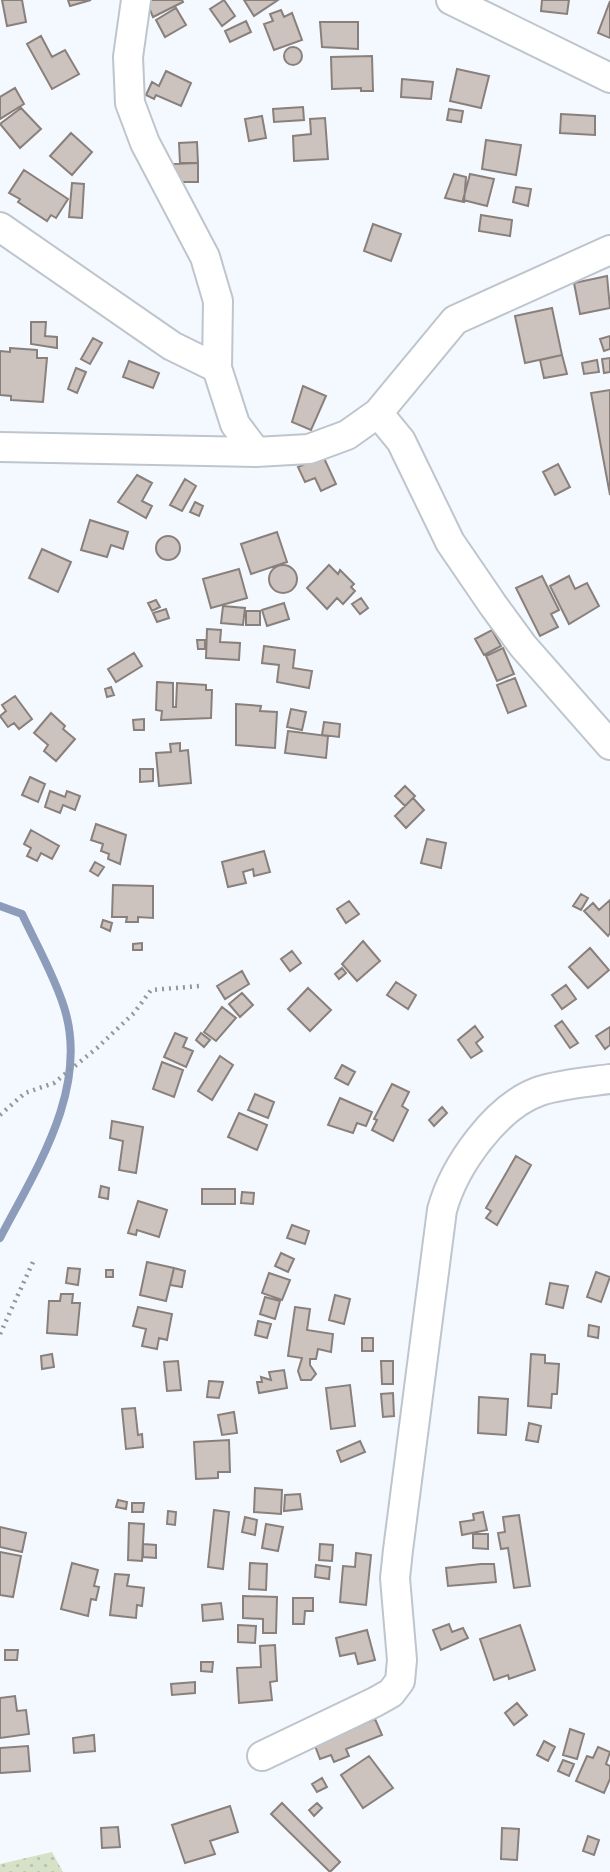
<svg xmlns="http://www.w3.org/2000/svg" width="610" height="1872" viewBox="0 0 610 1872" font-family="Poppins,sans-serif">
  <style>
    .grass { fill: url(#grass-dots) }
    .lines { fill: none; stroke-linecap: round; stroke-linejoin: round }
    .stream { stroke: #8c9cba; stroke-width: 8 }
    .building { fill: #ccc2be; stroke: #89807c; stroke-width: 2 }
    .minor-casing { stroke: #bec5cc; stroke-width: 32 }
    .path { stroke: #92979b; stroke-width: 4.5; stroke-dasharray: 2 5; stroke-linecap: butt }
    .minor { stroke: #fff; stroke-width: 28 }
  </style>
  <defs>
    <pattern id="grass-dots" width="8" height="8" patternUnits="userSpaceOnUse" patternTransform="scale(1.75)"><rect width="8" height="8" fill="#d5e2c7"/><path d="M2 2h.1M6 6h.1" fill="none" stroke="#b7c2ac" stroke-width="1.8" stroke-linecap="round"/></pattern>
  </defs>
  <rect width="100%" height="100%" fill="#f3f9fe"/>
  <!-- grass -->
  <path class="grass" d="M 52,1852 L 63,1872 L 0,1872 L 0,1864 Z"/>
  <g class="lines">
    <!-- stream -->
    <path class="stream" d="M 0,906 L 22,914 C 36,944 54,975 64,1007 C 90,1088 36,1169 0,1238"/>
  </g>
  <!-- building -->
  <path class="building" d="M 2,0 L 22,0 L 26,22 L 7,26 Z
    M 68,0 L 91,0 L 70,6 Z
    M 146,0 L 182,0 L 183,2 L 153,17 Z
    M 224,0 L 235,16 L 222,26 L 210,9 Z
    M 244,0 L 278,0 L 254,16 Z
    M 542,0 L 569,0 L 567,14 L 541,11 Z
    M 610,1 L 610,38 L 598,33 Z
    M 176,8 L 186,25 L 165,37 L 156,20 Z
    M 281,10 L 284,17 L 292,13 L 302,40 L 274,50 L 264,24 L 273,21 L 270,14 Z
    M 246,21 L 251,32 L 230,42 L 225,31 Z
    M 320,22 L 358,22 L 358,49 L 322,47 Z
    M 41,36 L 52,57 L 65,50 L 79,74 L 52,89 L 27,44 Z
    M284 56a9 9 0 1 1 18 0a9 9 0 1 1-18 0Z
    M 372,56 L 373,91 L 361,91 L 361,88 L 332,89 L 331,57 Z
    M 457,69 L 489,76 L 481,108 L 450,101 Z
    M 166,71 L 191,83 L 181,106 L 156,95 L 154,99 L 146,95 L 152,82 L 159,86 Z
    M 402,79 L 433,82 L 431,99 L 401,97 Z
    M 15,88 L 24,104 L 0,119 L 0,97 Z
    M 303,107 L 304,120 L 274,122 L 273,109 Z
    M 21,108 L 41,129 L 20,148 L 0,124 Z
    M 449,109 L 463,111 L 461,122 L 447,120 Z
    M 561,114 L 595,116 L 595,135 L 560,133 Z
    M 262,116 L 266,138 L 249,141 L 245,119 Z
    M 325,118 L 328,159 L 294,161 L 293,136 L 311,134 L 310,119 Z
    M 71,133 L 92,152 L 72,175 L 50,156 Z
    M 486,140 L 521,145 L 516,175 L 482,169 Z
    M 197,142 L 198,163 L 180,163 L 179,143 Z
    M 198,163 L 198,182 L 174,182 L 173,164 Z
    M 24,170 L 68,199 L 56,218 L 51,215 L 47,221 L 18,202 L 20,199 L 9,193 Z
    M 454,174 L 466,177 L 464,202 L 445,198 Z
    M 470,174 L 494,179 L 487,206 L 463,200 Z
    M 72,183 L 84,184 L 82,218 L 69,217 Z
    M 516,187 L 531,189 L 528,206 L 513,202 Z
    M 481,215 L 512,220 L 510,236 L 479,231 Z
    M 373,224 L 401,234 L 391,261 L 364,251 Z
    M 607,276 L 610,308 L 580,314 L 574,283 Z
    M 552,308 L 562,355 L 525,363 L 515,316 Z
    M 31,322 L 46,322 L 45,336 L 57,337 L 57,348 L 31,344 Z
    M 610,336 L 610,349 L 604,351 L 600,339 Z
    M 93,338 L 102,343 L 90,364 L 81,359 Z
    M 10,348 L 37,350 L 37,358 L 47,358 L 43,402 L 11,400 L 11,396 L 0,395 L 0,351 L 10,352 Z
    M 562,355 L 567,374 L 544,378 L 540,360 Z
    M 610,358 L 610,372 L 604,373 L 602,359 Z
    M 597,360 L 599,372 L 584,374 L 582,363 Z
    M 129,361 L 159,373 L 153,388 L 123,377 Z
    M 76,368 L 86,372 L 77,393 L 68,389 Z
    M 303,386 L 326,396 L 311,430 L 292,422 Z
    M 610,390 L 610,495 L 591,393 Z
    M 323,456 L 336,484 L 321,491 L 315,478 L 305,482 L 298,467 Z
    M 558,464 L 570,487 L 555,495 L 543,472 Z
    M 137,475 L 152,483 L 142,501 L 152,506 L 146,518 L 118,502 Z
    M 185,479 L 196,486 L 182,511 L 170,505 Z
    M 195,502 L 203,506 L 199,516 L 190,512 Z
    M 90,520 L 128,532 L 123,549 L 111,545 L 107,557 L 81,550 Z
    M 277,532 L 287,562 L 251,574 L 241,544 Z
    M156 548a12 12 0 1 1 24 0a12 12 0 1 1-24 0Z
    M 42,549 L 71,562 L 58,592 L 29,578 Z
    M 329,565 L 338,574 L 340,570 L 354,584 L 351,587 L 355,591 L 343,604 L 337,598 L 327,609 L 307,588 Z
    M269 579a14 14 0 1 1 28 0a14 14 0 1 1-28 0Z
    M 239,569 L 247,598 L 211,608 L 203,579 Z
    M 542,576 L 559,610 L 551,614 L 558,627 L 540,636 L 516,588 Z
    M 569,576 L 575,589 L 587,583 L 599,606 L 569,624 L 550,586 Z
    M 361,598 L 368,608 L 360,614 L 352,604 Z
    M 156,600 L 160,607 L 152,611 L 148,603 Z
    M 284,603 L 289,619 L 267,626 L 262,610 Z
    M 223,606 L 245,608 L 243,625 L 221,623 Z
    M 166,609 L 169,618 L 157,622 L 153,613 Z
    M 246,611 L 260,611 L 260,625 L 246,625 Z
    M 207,629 L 221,630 L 220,642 L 240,643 L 239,660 L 206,658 Z
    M 492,630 L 501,646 L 484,655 L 475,639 Z
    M 197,640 L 205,640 L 205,649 L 198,649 Z
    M 264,646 L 295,650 L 293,668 L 312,671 L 309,688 L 277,682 L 279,665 L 262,663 Z
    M 503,648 L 514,674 L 497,681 L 486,656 Z
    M 134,653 L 142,666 L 116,682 L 108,669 Z
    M 515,678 L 526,706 L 508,713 L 497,685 Z
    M 157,682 L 173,683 L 173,707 L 176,707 L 177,683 L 206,685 L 206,690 L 212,690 L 211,718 L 161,720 L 162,711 L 156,710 Z
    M 111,687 L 114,695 L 107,697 L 105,689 Z
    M 15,696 L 32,719 L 19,729 L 14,723 L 8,727 L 0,716 L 6,711 L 2,705 Z
    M 236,704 L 261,706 L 260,711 L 277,712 L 275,748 L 236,745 Z
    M 291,709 L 306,712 L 302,730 L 287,727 Z
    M 51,713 L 65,726 L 63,729 L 75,739 L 56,761 L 44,751 L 48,745 L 34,733 Z
    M 144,719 L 144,730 L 134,730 L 133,720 Z
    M 324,722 L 340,724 L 339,737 L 322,735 Z
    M 288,731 L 328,736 L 326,758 L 285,753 Z
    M 180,743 L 180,751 L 188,750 L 191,783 L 159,786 L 156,753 L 171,752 L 170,744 Z
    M 140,769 L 153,769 L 153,781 L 140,782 Z
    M 30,777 L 45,784 L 38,802 L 22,795 Z
    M 405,786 L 415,796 L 405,806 L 395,796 Z
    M 50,791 L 65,797 L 67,791 L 80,796 L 75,810 L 63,805 L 60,813 L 45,807 Z
    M 413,798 L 424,810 L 406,828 L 395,816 Z
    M 96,824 L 126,835 L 120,864 L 108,859 L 109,854 L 101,851 L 103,844 L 91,840 Z
    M 31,830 L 59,846 L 52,859 L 41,853 L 37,861 L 27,856 L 31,848 L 24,844 Z
    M 427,839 L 446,843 L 441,868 L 421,863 Z
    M 264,851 L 270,872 L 254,876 L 253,869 L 243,872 L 246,883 L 228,887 L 222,862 Z
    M 95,862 L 104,867 L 98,876 L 90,871 Z
    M 113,885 L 153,886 L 153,918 L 138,917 L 138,922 L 126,922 L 127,917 L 112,917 Z
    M 581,894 L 588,898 L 581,910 L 573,906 Z
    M 610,900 L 610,933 L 608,936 L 584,911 L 593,903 L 599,910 Z
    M 349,901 L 359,914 L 346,923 L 337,909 Z
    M 103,920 L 112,923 L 110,931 L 101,927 Z
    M 363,941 L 380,961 L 357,981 L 342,964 Z
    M 142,943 L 142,950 L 133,950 L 133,944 Z
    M 590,948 L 609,970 L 588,988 L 569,967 Z
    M 292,951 L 301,963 L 290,971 L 281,959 Z
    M 342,968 L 346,973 L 339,979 L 335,974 Z
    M 242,971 L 249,984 L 225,999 L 217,986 Z
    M 396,982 L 416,995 L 408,1009 L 387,995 Z
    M 566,985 L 576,999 L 562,1009 L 552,995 Z
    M 308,988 L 331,1010 L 310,1031 L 288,1009 Z
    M 242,993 L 253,1005 L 240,1017 L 229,1004 Z
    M 222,1007 L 236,1018 L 216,1041 L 204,1032 Z
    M 562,1021 L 578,1043 L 570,1048 L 555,1026 Z
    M 475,1026 L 483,1037 L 476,1043 L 482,1051 L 471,1058 L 458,1040 Z
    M 610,1027 L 610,1045 L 605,1049 L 596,1036 Z
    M 175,1033 L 187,1038 L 183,1047 L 193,1051 L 186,1067 L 164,1057 Z
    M 201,1033 L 210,1040 L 204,1047 L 196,1040 Z
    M 220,1056 L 233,1065 L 212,1100 L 198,1091 Z
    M 162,1062 L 183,1070 L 174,1097 L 153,1089 Z
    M 342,1065 L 355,1072 L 348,1085 L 335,1078 Z
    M 392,1084 L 409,1092 L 402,1106 L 408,1110 L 393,1141 L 372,1130 L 377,1120 L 374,1119 Z
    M 255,1094 L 274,1102 L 268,1118 L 248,1110 Z
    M 340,1098 L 372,1112 L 366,1126 L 357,1123 L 353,1133 L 328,1125 Z
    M 442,1107 L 447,1113 L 434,1126 L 429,1120 Z
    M 239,1113 L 267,1125 L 257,1150 L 228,1137 Z
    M 112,1121 L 143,1127 L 136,1173 L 119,1170 L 123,1141 L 110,1138 Z
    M 516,1156 L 531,1165 L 497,1225 L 486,1218 L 491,1211 L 486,1208 Z
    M 101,1186 L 109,1188 L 108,1199 L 99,1197 Z
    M 202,1189 L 235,1189 L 235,1204 L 202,1204 Z
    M 242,1192 L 254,1193 L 253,1204 L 241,1203 Z
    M 138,1201 L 167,1210 L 159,1237 L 137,1230 L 136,1235 L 128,1233 Z
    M 292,1225 L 309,1231 L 305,1244 L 287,1238 Z
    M 281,1253 L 294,1259 L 288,1272 L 275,1266 Z
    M 147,1262 L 174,1268 L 166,1301 L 140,1295 Z
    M 68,1268 L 80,1269 L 78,1285 L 66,1283 Z
    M 174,1268 L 185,1271 L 182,1287 L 170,1285 Z
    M 106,1270 L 113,1270 L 113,1277 L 106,1277 Z
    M 596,1272 L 610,1277 L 601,1302 L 587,1297 Z
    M 269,1273 L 290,1280 L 282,1300 L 262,1293 Z
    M 550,1283 L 568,1286 L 563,1308 L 546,1304 Z
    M 61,1294 L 73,1294 L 72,1303 L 80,1303 L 77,1335 L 47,1333 L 49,1301 L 60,1301 Z
    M 335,1295 L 350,1299 L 344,1324 L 329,1320 Z
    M 265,1297 L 280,1301 L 275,1319 L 260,1314 Z
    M 138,1307 L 172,1314 L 167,1340 L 159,1338 L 157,1349 L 142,1346 L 146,1329 L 133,1326 Z
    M 295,1307 L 310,1309 L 307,1330 L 333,1334 L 331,1352 L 318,1349 L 316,1359 L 310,1359 L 310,1365 L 316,1374 L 311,1380 L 301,1380 L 298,1371 L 302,1358 L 288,1356 Z
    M 258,1321 L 271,1324 L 267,1338 L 255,1335 Z
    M 589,1325 L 599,1327 L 598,1338 L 588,1336 Z
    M 362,1338 L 373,1338 L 373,1351 L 362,1351 Z
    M 52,1354 L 54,1367 L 42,1369 L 41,1356 Z
    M 531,1354 L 545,1355 L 545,1363 L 559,1364 L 557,1394 L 552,1394 L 551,1408 L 528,1406 Z
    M 178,1361 L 181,1390 L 167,1391 L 164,1362 Z
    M 381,1361 L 393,1361 L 393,1384 L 382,1384 Z
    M 284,1370 L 287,1388 L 259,1393 L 257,1382 L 262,1382 L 261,1377 L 271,1380 L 269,1372 Z
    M 209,1381 L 223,1382 L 219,1398 L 207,1397 Z
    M 350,1385 L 355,1426 L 331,1429 L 326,1388 Z
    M 393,1393 L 394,1416 L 383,1417 L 381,1394 Z
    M 479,1397 L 508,1399 L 506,1435 L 478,1433 Z
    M 135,1408 L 138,1435 L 142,1434 L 143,1447 L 126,1449 L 122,1409 Z
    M 234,1412 L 237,1433 L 222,1435 L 218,1415 Z
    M 529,1423 L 541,1426 L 538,1442 L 526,1440 Z
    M 229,1440 L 230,1472 L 218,1472 L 218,1478 L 196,1479 L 194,1442 Z
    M 360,1441 L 365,1452 L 341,1462 L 337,1451 Z
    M 255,1488 L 282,1490 L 281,1514 L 254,1512 Z
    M 300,1494 L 302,1509 L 284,1511 L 285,1495 Z
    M 118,1500 L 127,1502 L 126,1509 L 116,1507 Z
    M 132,1503 L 144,1503 L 143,1512 L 132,1512 Z
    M 214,1510 L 229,1512 L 223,1569 L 208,1567 Z
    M 168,1511 L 176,1512 L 175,1525 L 167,1524 Z
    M 483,1512 L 487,1530 L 462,1535 L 460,1522 L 474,1520 L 473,1514 Z
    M 519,1515 L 530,1586 L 514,1588 L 508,1548 L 501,1549 L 498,1533 L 505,1532 L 503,1517 Z
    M 245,1517 L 257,1520 L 255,1535 L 242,1532 Z
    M 129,1523 L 144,1524 L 142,1561 L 128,1560 Z
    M 266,1524 L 283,1527 L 278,1551 L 262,1548 Z
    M 0,1527 L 26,1533 L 22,1552 L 0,1547 Z
    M 473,1534 L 488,1534 L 488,1549 L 473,1548 Z
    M 143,1544 L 156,1545 L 156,1558 L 143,1557 Z
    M 320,1544 L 333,1545 L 332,1561 L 319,1560 Z
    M 0,1552 L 21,1556 L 13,1597 L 0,1595 Z
    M 356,1553 L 371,1555 L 366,1605 L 340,1602 L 343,1566 L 355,1567 Z
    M 72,1563 L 98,1570 L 94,1586 L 99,1587 L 96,1600 L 91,1599 L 88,1616 L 61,1609 Z
    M 250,1563 L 267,1564 L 266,1590 L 249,1589 Z
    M 481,1564 L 494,1564 L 496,1582 L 448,1586 L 446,1568 Z
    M 316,1565 L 330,1567 L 329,1579 L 315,1577 Z
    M 115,1574 L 129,1575 L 127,1586 L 144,1588 L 142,1606 L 137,1605 L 136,1618 L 110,1615 Z
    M 243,1596 L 277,1597 L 276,1633 L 263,1633 L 263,1619 L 243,1618 Z
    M 293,1598 L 313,1598 L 313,1611 L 305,1611 L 304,1624 L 293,1624 Z
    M 221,1603 L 223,1619 L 203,1621 L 202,1605 Z
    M 449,1624 L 452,1632 L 463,1628 L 468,1638 L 441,1650 L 433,1630 Z
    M 238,1625 L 256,1626 L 255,1643 L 238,1642 Z
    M 520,1625 L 535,1670 L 509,1679 L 508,1675 L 494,1680 L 480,1639 Z
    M 367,1630 L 375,1660 L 358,1664 L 355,1653 L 340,1656 L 336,1638 Z
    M 275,1645 L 277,1681 L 270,1682 L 272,1700 L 239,1703 L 237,1668 L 261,1667 L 260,1646 Z
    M 5,1650 L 18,1650 L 17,1660 L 5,1660 Z
    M 201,1662 L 213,1662 L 212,1672 L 201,1671 Z
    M 195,1682 L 195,1693 L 172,1695 L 171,1684 Z
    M 15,1696 L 17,1711 L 26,1710 L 29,1734 L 0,1738 L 0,1698 Z
    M 517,1703 L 527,1715 L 514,1725 L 505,1713 Z
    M 375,1719 L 382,1735 L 346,1749 L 349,1756 L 334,1762 L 331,1755 L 320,1759 L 314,1743 Z
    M 570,1729 L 584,1734 L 577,1759 L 563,1755 Z
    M 94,1735 L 95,1751 L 74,1753 L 73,1738 Z
    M 544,1741 L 555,1747 L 548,1761 L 537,1755 Z
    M 28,1746 L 30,1771 L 0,1773 L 0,1748 Z
    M 598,1747 L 610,1752 L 606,1764 L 610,1766 L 610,1779 L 604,1793 L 576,1781 L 587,1756 L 593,1758 Z
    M 369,1756 L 393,1788 L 363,1808 L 341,1775 Z
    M 563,1760 L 574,1764 L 569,1776 L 558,1771 Z
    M 322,1778 L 327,1787 L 317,1792 L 312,1784 Z
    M 282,1803 L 340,1862 L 330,1872 L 271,1814 Z
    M 317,1803 L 322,1808 L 314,1816 L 309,1810 Z
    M 230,1806 L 238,1832 L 210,1841 L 215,1854 L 185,1863 L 172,1825 Z
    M 118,1827 L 120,1847 L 102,1848 L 101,1828 Z
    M 502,1828 L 519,1829 L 517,1860 L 501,1859 Z
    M 588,1836 L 599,1840 L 594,1855 L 583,1851 Z"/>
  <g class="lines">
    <!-- minor casing -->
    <g class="minor-casing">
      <path id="minor" d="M 136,0 L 128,57 L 130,103 L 145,143 L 205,257 L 218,301 L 217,368 L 235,424 L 256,452
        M 451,0 L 610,78
        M 0,227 L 172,346 L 217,368
        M 378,413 L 401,441 L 450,542 L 493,605 L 523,646 L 610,745
        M 0,447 L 256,452 L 309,449 L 347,435 L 378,413 L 455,320 L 610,250
        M 262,1756 L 375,1702 L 391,1693 L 400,1681 L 402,1660 L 395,1578 L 398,1550 L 442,1210 C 454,1166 496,1106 540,1091 C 562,1084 587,1082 610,1079"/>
    </g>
    <!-- path -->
    <path class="path" d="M 0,1115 L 25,1093 L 54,1083 L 97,1048 L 134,1013 L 151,990 L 200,986
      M 0,1334 L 33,1262"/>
    <!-- minor -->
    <use href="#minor" class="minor"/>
  </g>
</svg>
